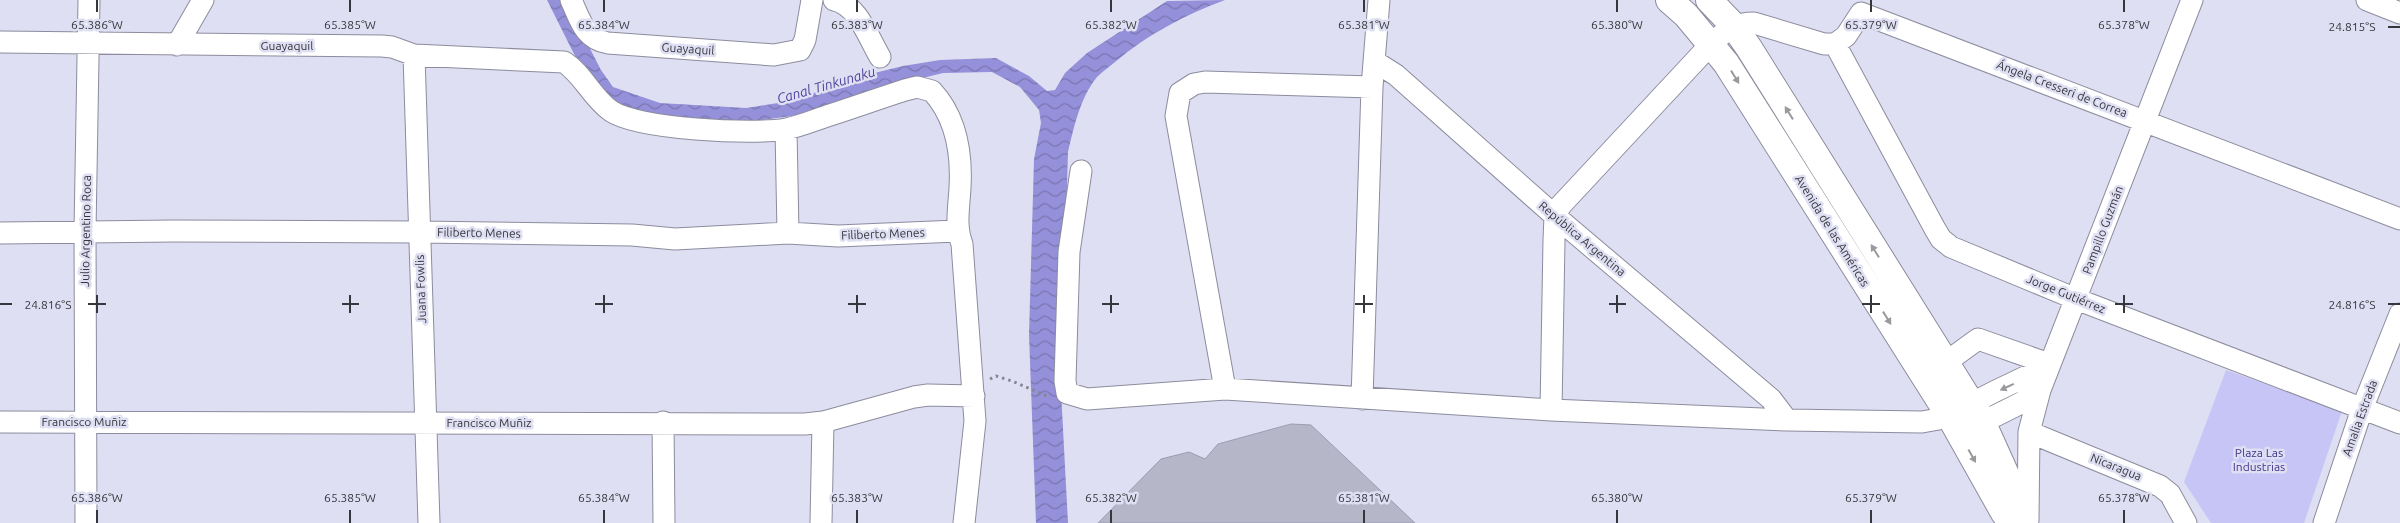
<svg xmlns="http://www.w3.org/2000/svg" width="2400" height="523" viewBox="0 0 2400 523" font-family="Ubuntu,sans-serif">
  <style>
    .green { fill: #c6c5f6 }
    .water { fill: url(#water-waves) }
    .building { fill: #b6b6c9; stroke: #9d9db0 }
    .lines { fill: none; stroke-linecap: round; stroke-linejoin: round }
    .minor-casing { stroke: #8c8c9e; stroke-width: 23 }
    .major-casing { stroke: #8c8c9e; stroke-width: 28 }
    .path { stroke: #868693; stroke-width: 3; stroke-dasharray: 2.5 4; stroke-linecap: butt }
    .minor { stroke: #fff; stroke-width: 21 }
    .major { stroke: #fff; stroke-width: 26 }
    .oneway { fill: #9a9a9e }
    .ticks { fill: none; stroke: #36363d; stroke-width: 2 }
    .labels { text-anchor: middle; stroke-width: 5; stroke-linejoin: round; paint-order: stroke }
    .street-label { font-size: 12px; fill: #36363d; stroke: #dfdff3 }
    .park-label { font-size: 12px; fill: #43358a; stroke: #dfdff3 }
    .water-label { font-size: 14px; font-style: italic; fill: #50449b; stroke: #dfdff3 }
    .ticks-label { font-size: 12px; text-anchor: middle; fill: #36363d; stroke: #dfdff3; stroke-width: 5; stroke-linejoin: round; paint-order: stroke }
  </style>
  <defs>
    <pattern id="water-waves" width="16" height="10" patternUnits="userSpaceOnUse" patternTransform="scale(1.25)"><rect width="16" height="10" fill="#9490d9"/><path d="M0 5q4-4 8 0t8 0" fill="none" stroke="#7a76b1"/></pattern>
  </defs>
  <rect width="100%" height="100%" fill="#dfdff3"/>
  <!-- green -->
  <path class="green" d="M 2226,370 L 2342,411 L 2304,523 L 2211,523 L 2184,482 Z"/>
  <!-- water -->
  <path class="water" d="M 547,0 L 565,0 L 601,70 L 613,87 L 660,103 L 746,108 L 791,101 L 862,76 L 903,66 L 940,60 L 996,58 L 1029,76 L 1047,91 L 1055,90 L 1065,73 L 1087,53 L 1167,1 L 1225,0 C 1185,15 1148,34 1115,62 C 1109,67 1102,72 1097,77 C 1080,98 1074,127 1068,152 L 1061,391 L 1068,523 L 1036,523 L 1029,335 L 1034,159 L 1041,123 L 1039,110 L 1020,87 L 992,72 L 943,73 L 869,91 L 799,115 L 747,122 L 658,117 L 611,103 L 577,60 Z"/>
  <!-- building -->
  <path class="building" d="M 1291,424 L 1311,425 L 1415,523 L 1098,523 L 1161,459 L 1189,452 L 1205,459 L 1218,444 Z"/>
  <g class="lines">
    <!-- minor casing -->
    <g class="minor-casing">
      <path id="minor" d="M 571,0 C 580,19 584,39 608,43 L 774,55 L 800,50 L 805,40 L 812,0
        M 834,0 C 858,5 868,37 880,57
        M 2367,0 L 2400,13
        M 0,42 L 382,46 L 392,47 L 414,55 L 564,62 C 583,74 592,98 611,111 C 637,129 753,135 786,129 C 801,126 815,120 830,115 C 855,107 880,98 905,90 L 917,87 L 932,91 C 956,117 962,153 960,188 C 959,207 955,226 962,244 L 975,421 L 964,523
        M 1835,44 L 1935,229 L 1941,239 L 1951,247 L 2076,299 L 2400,423
        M 177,45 L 203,0
        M 414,55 L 429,523
        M 1374,61 L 1396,75 L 1555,216 L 1771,399 L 1787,420
        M 786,129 L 788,233
        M 1081,171 L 1069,252 L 1065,381 L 1067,393 L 1087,399 L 1225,389 L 1551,410 L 1787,420 L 1922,422 L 1950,417 L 1981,419 L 1995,416 L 2021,403 L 2040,390
        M 0,233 L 173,231 L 419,232 L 632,235 L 675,239 L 788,233 L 838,236 L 957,231
        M 1945,363 L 1978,339 L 2049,364
        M 1225,389 L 1176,116 L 1180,93 L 1194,84 L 1205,82 L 1372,87
        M 1362,399 L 1372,87 L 1379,0
        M 1551,410 L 1554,240 L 1555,216 L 1561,205 L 1711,44 C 1726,31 1733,23 1754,23 L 1824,44 L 1835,44 L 1846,36 L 1861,13 L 2400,219
        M 1959,412 C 1987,392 2020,382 2049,364
        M 0,422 L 805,424 L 823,422 L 914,397 L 928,395 L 974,396
        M 663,422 L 664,523
        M 2029,432 L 2160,486 L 2170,494 L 2186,523
        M 2028,520 L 2029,432 L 2040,390 L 2192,0
        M 86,523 L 85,231 L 89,0
        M 821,523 L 823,422
        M 2324,523 L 2362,409 L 2400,314"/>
    </g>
    <!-- major casing -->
    <g class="major-casing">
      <path id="major" d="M 1669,0 L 1686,15 L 1726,63 L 1950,417 L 2004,513 L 2012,523
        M 1709,0 L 1733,25 L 1749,48 L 1981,419 L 2017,499 L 2023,523"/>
    </g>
    <!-- path -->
    <path class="path" d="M 990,379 L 996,376 L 1012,381 L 1049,397"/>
    <!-- minor -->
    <use href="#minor" class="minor"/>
    <!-- major -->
    <use href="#major" class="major"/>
  </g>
  <!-- one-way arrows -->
  <defs><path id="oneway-solid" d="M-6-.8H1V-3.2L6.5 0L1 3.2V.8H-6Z" transform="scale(1.25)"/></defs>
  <g class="oneway">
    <use href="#oneway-solid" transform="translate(1735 77) rotate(58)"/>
    <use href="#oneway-solid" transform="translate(1789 113) rotate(-122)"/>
    <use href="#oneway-solid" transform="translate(1875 251) rotate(-122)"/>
    <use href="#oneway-solid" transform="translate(1887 318) rotate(58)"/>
    <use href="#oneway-solid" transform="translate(2007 387) rotate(155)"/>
    <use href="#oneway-solid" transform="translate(1972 456) rotate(61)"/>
  </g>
  <!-- ticks -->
  <path class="ticks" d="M 97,0 L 97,12M 350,0 L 350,12M 604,0 L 604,12M 857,0 L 857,12M 1111,0 L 1111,12M 1364,0 L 1364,12M 1617,0 L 1617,12M 1871,0 L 1871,12M 2124,0 L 2124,12M 2388,27 L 2400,27M 97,295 L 97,313M 350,295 L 350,313M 604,295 L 604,313M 857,295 L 857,313M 1111,295 L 1111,313M 1364,295 L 1364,313M 1617,295 L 1617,313M 1871,295 L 1871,313M 2124,295 L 2124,313M 0,304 L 12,304M 88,304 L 106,304M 342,304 L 359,304M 595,304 L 613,304M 848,304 L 866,304M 1102,304 L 1119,304M 1355,304 L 1373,304M 1609,304 L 1626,304M 1862,304 L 1880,304M 2115,304 L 2133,304M 2388,304 L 2400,304M 97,510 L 97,523M 350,510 L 350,523M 604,510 L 604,523M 857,510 L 857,523M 1111,510 L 1111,523M 1364,510 L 1364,523M 1617,510 L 1617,523M 1871,510 L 1871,523M 2124,510 L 2124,523"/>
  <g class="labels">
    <!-- street labels -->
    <g class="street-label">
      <text x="287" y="50">Guayaquil</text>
      <text transform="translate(688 49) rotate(4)" y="4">Guayaquil</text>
      <text transform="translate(2062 89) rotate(21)" y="4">Ángela Cresseri de Correa</text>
      <text transform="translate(2103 230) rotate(-69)" y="4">Pampillo Guzmán</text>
      <text transform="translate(86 231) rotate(-89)" y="4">Julio Argentino Roca</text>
      <text transform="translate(1832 231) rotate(58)" y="4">Avenida de las Américas</text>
      <text transform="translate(479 233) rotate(1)" y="4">Filiberto Menes</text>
      <text transform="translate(883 234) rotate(-2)" y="4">Filiberto Menes</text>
      <text transform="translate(1582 239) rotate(40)" y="4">República Argentina</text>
      <text transform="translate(421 289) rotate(-92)" y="4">Juana Fowlis</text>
      <text transform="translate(2066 294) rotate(22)" y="4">Jorge Gutiérrez</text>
      <text transform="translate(2360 418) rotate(-70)" y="4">Amalia Estrada</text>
      <text x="84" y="426">Francisco Muñiz</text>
      <text x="489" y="427">Francisco Muñiz</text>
      <text transform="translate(2116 467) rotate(22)" y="4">Nicaragua</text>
    </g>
    <!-- park labels -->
    <g class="park-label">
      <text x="2259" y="457">Plaza Las<tspan x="2259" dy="14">Industrias</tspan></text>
    </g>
    <!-- water labels -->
    <g class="water-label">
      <text transform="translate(826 85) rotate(-16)" y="5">Canal Tinkunaku</text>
    </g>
  </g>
  <g class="ticks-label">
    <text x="97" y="29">65.386°W</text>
    <text x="350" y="29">65.385°W</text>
    <text x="604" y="29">65.384°W</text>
    <text x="857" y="29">65.383°W</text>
    <text x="1111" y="29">65.382°W</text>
    <text x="1364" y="29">65.381°W</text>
    <text x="1617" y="29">65.380°W</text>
    <text x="1871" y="29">65.379°W</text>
    <text x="2124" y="29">65.378°W</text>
    <text x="2352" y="31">24.815°S</text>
    <text x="48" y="309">24.816°S</text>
    <text x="2352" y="309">24.816°S</text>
    <text x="97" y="502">65.386°W</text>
    <text x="350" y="502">65.385°W</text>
    <text x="604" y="502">65.384°W</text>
    <text x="857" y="502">65.383°W</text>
    <text x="1111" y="502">65.382°W</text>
    <text x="1364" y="502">65.381°W</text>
    <text x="1617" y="502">65.380°W</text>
    <text x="1871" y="502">65.379°W</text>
    <text x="2124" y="502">65.378°W</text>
  </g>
</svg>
